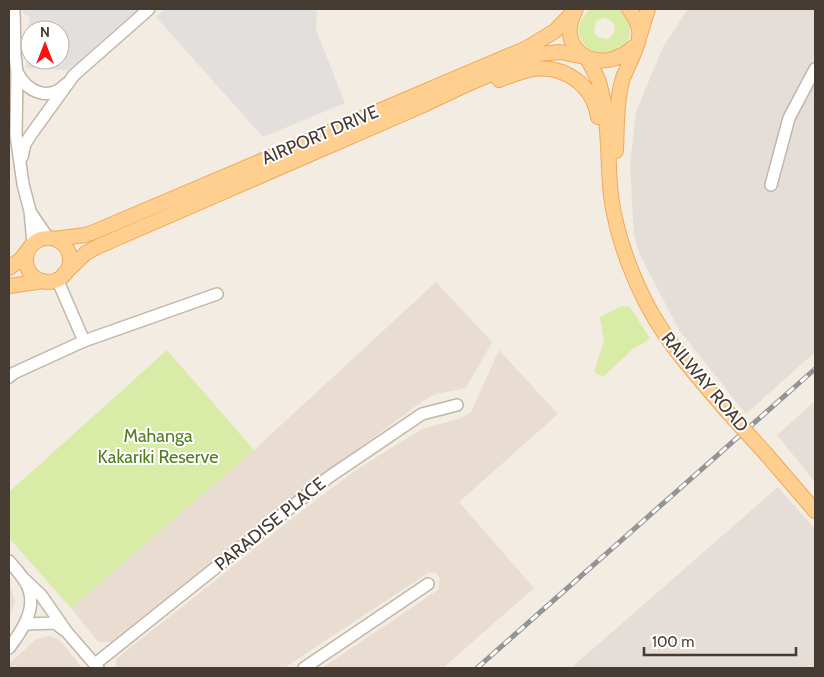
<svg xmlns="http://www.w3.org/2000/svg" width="824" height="677" viewBox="0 0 824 677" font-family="Cabin,sans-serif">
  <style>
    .residential { fill: #e8ddd0 }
    .industrial { fill: #e5ddd8 }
    .green { fill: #d8eca7; fill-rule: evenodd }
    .parking { fill: #e3dfdc; fill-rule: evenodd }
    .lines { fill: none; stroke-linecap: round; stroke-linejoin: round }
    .minor-casing { stroke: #c3b5a8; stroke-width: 14 }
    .major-casing { stroke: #efa955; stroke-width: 16 }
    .minor { stroke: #fff; stroke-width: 11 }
    .major { stroke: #ffcf90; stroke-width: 14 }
    .rail-casing { stroke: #949494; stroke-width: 5 }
    .rail { stroke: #fff; stroke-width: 3; stroke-dasharray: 9; stroke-linecap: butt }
    .major-bridge-casing { stroke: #efa955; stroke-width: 16; stroke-linecap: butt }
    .major-bridge { stroke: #ffcf90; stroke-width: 14 }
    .labels { text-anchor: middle; stroke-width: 4; stroke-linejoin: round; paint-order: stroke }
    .street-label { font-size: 18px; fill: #463b33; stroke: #fff }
    .park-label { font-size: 18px; fill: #527d21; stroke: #fff }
  </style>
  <rect width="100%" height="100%" fill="#f3ece3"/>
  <!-- residential -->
  <path class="residential" d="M 436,282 L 492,342 L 466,388 L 436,394 L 423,401 L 340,462 L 111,642 L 98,642 L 71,608 L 254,450 Z
    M 499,350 L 558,414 L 459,502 L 534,588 L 443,668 L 322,668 L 438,590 L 440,578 L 436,573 L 428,573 L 284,668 L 116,668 L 116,659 L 201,592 L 290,520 L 356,470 L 422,429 L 461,418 L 471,412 Z
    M 9,580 L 15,602 L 9,619 Z
    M 50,636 L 61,641 L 82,668 L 9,668 L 9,664 L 36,639 Z"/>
  <!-- industrial -->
  <path class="industrial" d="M 688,9 L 815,9 L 815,352 L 746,414 L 679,330 L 639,253 L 634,235 L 630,166 L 636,112 L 663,47 Z
    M 815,401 L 815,482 L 777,435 Z
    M 778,487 L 815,529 L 815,668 L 571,668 Z"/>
  <!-- green -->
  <path class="green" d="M 590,9 L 619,9 C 627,14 631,23 630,32 C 626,76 550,46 590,9 ZM 603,18 C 616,19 619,32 608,39 L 597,37 L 594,31 L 596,21 Z
    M 622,306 L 630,307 L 650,339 L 633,349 L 603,377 L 594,372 L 604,341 L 600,317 Z
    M 167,350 L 254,450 L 71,608 L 9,538 L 9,492 Z"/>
  <!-- parking -->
  <path class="parking" d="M 23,9 L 138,9 L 68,70 L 26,68 L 26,34 L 30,17 L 23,13 ZM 30,30 L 60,30 L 60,60 L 30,60 Z
    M 164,9 L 317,9 L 316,30 L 345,103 L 263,137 L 156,17 Z"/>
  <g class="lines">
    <!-- minor casing -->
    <g class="minor-casing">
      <path id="minor" d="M 14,9 L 15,55 L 17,72 L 16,135 L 23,184 L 30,211 L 33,243
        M 17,72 C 27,92 49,102 66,84
        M 22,157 L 25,144 L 30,136 L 74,75 L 149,9
        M 771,185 L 789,118 L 815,69
        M 31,213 L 48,238
        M 57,279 L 84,341
        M 9,377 L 14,373 L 84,341 L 217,294
        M 9,561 C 16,570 26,579 29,590 C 36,611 21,632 9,648
        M 23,578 L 41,595 L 66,631 L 98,668
        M 25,624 L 55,623 L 64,630
        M 95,664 L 329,477 L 422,414 L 457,405
        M 304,668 L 428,584"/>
    </g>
    <!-- major casing -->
    <g class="major-casing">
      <path id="major" d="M 575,11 C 554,51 600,78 634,47
        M 640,35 L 648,9
        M 587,58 C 591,67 598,76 600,86 C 610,122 607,159 611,196 C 617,241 638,295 664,333 C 682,361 705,385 726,410
        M 499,80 C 510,76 521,71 533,69 C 565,65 593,85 598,117
        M 616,151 C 617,128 616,104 622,81 C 626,68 638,49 639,37 C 641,27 635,17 629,9
        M26 260a22 22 0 1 1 44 0a22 22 0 1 1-44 0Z
        M 54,239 L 85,235 L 94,232 L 527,48 L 555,31 L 576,9
        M 9,268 L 20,260 L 28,250
        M 63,275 L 86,253 L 97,247 L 419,107 L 470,83 L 539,54 L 560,52 L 585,57
        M 9,286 L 44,281
        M 767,455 L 815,511"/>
    </g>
    <!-- minor -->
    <use href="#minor" class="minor"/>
    <!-- major -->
    <use href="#major" class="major"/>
    <!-- rail casing -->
    <g class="rail-casing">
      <path id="rail" d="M 477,668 L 815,369"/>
    </g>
    <!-- rail -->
    <use href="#rail" class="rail"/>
    <!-- major-bridge casing -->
    <g class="major-bridge-casing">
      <path id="major-bridge" d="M 726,410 L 767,455"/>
    </g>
    <!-- major-bridge -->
    <use href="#major-bridge" class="major-bridge"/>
  </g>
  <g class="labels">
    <!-- street labels -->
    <g class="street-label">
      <text transform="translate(320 135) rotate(-23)" y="6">AIRPORT DRIVE</text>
      <text transform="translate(705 382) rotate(50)" y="6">RAILWAY ROAD</text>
      <text transform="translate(270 524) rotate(-39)" y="6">PARADISE PLACE</text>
    </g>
    <!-- park labels -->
    <g class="park-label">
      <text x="158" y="442">Mahanga<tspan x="158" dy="21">Kakariki Reserve</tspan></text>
    </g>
  </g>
  <!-- border -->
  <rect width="824" height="677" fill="none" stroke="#463b33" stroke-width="20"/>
  <!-- north arrow -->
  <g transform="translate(45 45)"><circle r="24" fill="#ffffff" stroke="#b5b1ad"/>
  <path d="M0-4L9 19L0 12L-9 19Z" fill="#ff0e0f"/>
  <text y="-8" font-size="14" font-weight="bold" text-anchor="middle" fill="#463b33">N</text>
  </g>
  <!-- scale -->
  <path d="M644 647v8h152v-8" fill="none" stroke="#463b33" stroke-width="2.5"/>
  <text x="652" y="647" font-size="15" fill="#463b33" stroke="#ffffff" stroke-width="4" paint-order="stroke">100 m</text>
</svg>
